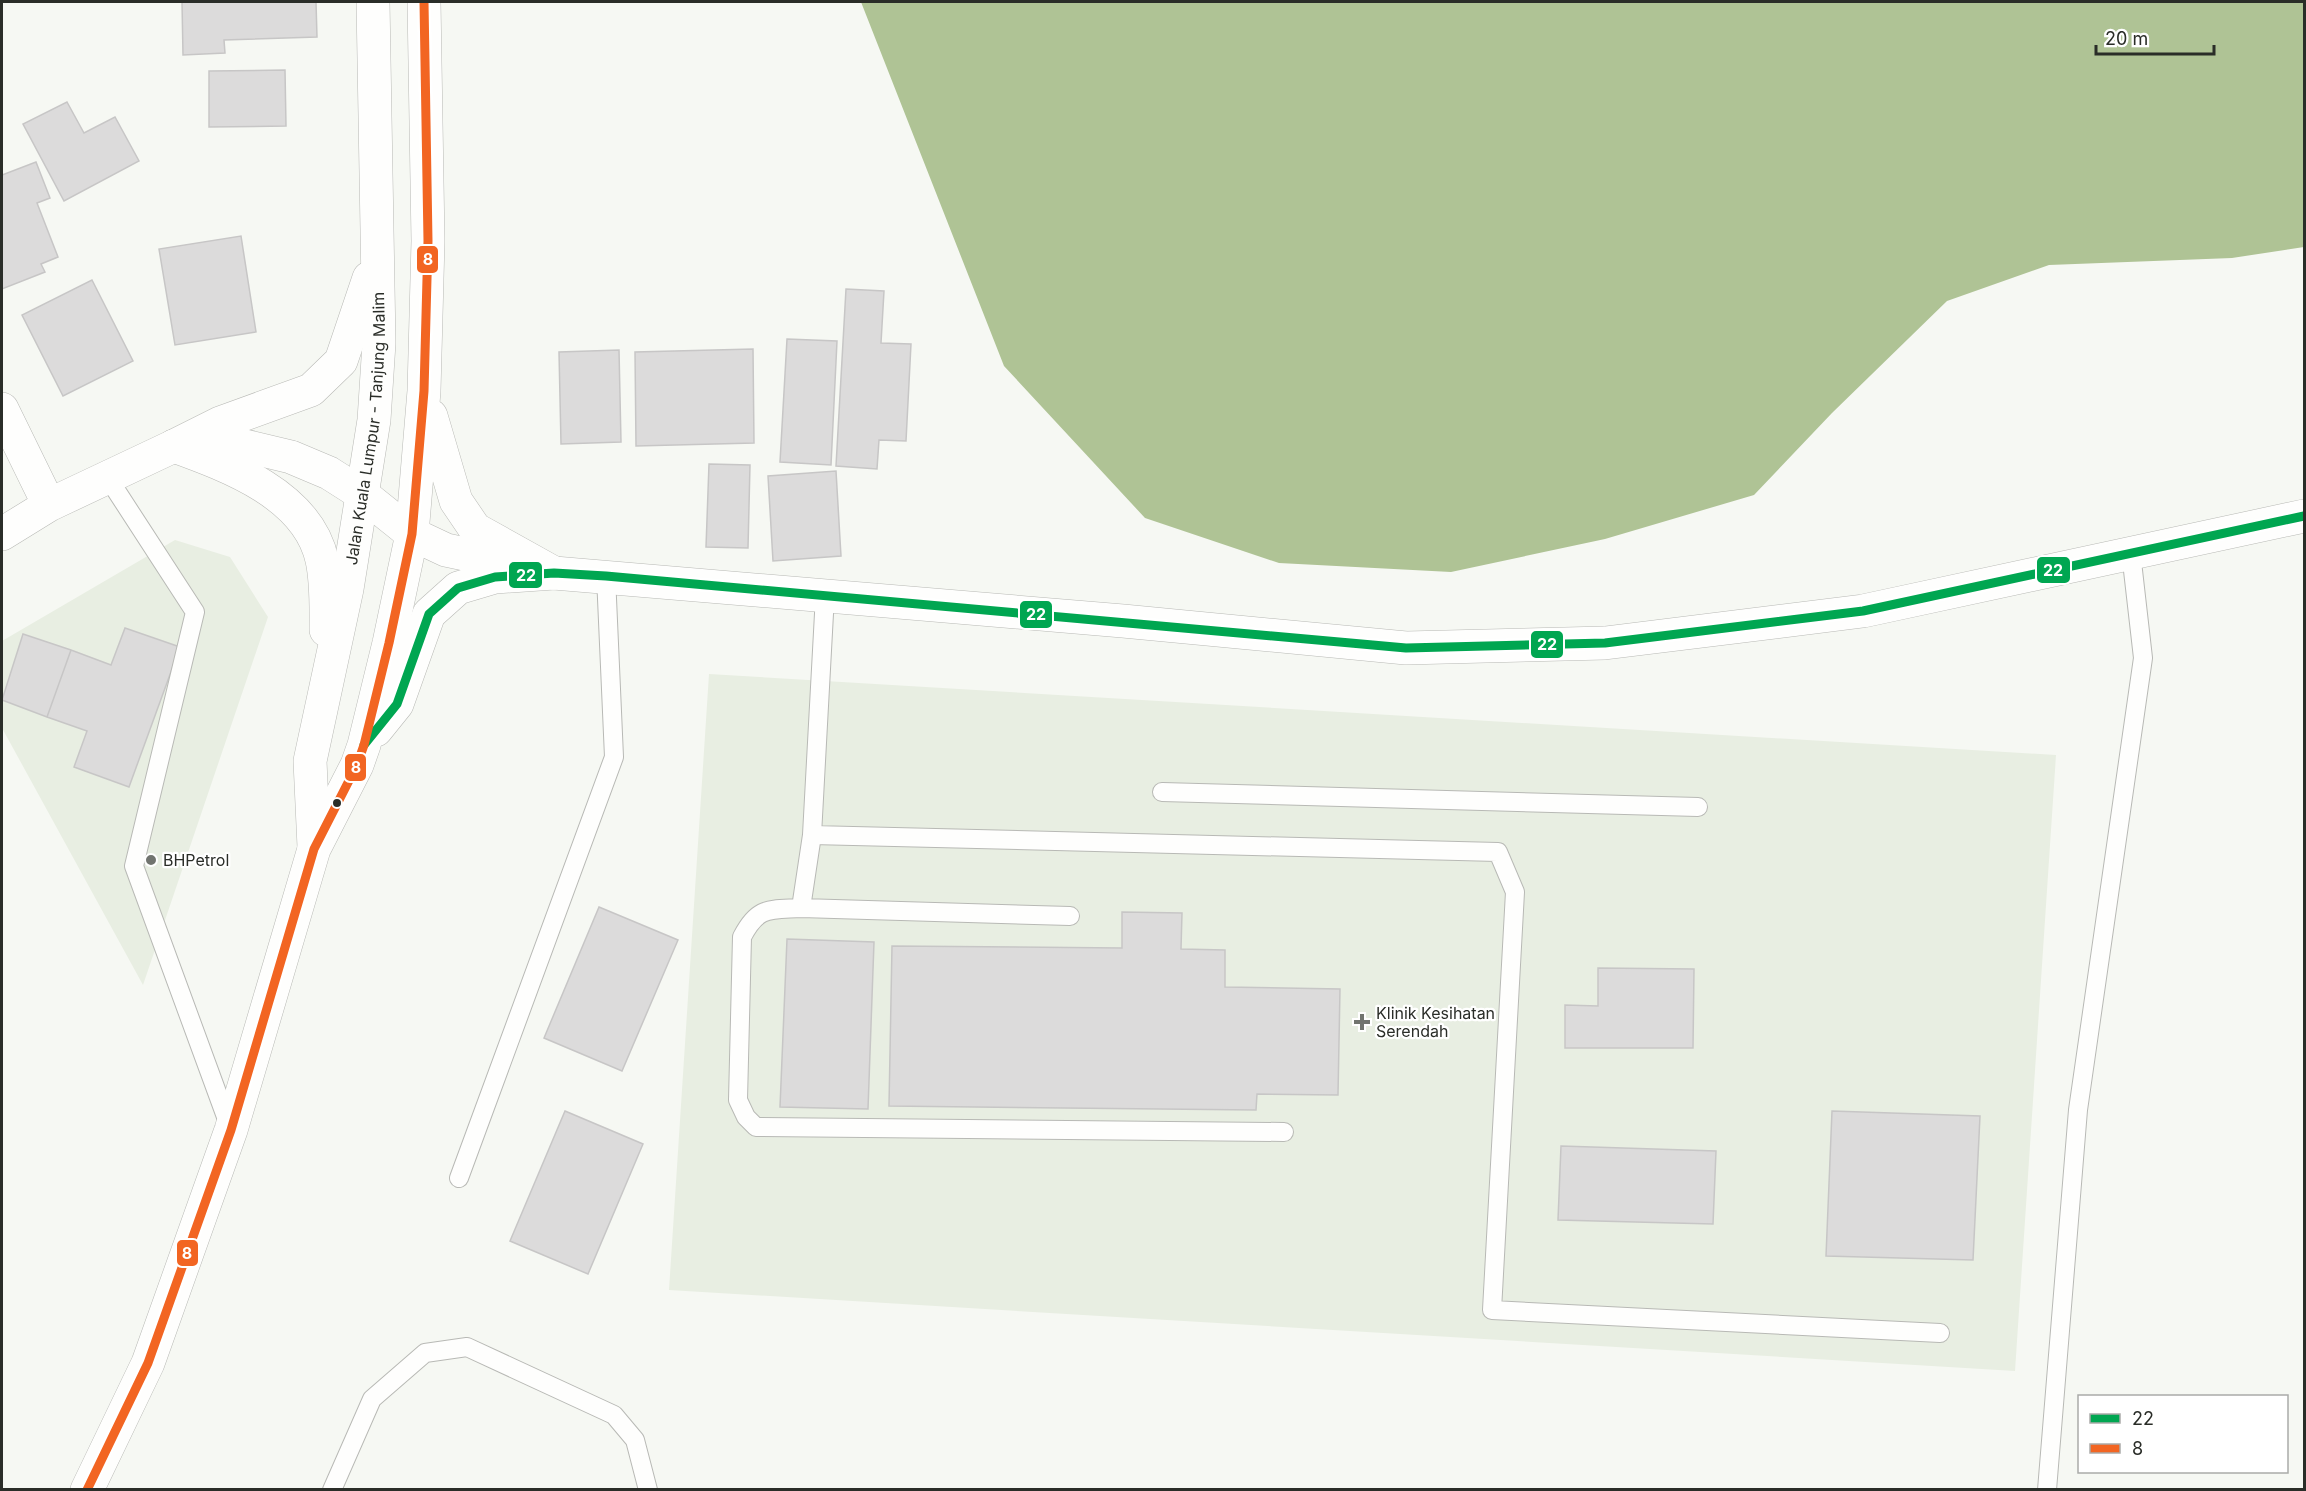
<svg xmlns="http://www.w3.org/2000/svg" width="2306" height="1491" viewBox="0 0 2306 1491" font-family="Inter,sans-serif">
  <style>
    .built { fill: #e8eee2 }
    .water { fill: #afc395 }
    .building { fill: #dcdbdb; stroke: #c7c6c6; stroke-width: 1.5 }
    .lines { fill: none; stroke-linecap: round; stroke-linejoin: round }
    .lane-casing { stroke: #b8b9b5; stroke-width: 20 }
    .street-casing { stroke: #b8b9b5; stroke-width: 34 }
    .primary-casing { stroke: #b8b9b5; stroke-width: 34 }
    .lane { stroke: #fefefd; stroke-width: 18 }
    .street { stroke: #fefefd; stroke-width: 33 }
    .primary { stroke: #fefefd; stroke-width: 33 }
    .bus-1-casing { stroke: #fff; stroke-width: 14 }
    .bus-2-casing { stroke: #fff; stroke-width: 14 }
    .bus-1 { stroke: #00a651; stroke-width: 9 }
    .bus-2 { stroke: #f26522; stroke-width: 9 }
    .bus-dot { fill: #2a2d28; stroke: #fff; stroke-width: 2 }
    .poi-dot { fill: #71746f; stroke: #fff; stroke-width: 2 }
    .labels { text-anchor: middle; stroke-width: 4.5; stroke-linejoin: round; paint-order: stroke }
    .street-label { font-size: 16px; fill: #2a2d28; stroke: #fff }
    .poi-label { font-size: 16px; fill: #2a2d28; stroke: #fff; text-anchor: start }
    .line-badge { stroke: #fff; stroke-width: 2 }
    .badge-label { font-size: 16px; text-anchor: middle; font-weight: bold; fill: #fff }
  </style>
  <rect width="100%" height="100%" fill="#f6f8f3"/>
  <!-- built -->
  <path class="built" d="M 175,540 L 230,557 L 268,617 L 143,985 L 2,728 L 2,641 Z
    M 709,674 L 2056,755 L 2015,1371 L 669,1290 Z"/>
  <!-- water -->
  <path class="water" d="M 861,2 L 2304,2 L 2304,247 L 2232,258 L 2049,265 L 1947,301 L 1832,413 L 1754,495 L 1605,539 L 1451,572 L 1279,563 L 1145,518 L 1004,366 Z"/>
  <!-- building -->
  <path class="building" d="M 182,2 L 316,2 L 317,37 L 224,40 L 225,53 L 183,55 Z
    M 285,70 L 286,126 L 209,127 L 209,71 Z
    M 67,102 L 84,133 L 115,117 L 139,161 L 64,201 L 23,124 Z
    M 36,162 L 50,198 L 37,203 L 58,257 L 41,264 L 45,272 L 2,289 L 2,175 Z
    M 241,236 L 256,332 L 175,345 L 159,249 Z
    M 92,280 L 133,361 L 63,396 L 22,315 Z
    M 846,289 L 884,291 L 881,343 L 911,344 L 906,441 L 879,440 L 877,469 L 836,466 Z
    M 787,339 L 837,341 L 831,465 L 780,462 Z
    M 753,349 L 754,443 L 636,446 L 635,352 Z
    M 619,350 L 621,442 L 561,444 L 559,352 Z
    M 709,464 L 750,465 L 748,548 L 706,547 Z
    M 836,471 L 841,556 L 773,561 L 768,476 Z
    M 125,628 L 180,647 L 129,787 L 74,767 L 87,731 L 47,717 L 71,650 L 111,665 Z
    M 23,634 L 71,650 L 47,717 L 2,700 Z
    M 599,907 L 678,940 L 622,1071 L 544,1038 Z
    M 1122,912 L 1182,913 L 1181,949 L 1225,950 L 1225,987 L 1340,989 L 1338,1095 L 1257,1094 L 1256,1110 L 889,1106 L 892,946 L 1122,948 Z
    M 787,939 L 874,942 L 868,1109 L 780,1107 Z
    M 1598,968 L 1694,969 L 1693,1048 L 1565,1048 L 1565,1005 L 1598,1006 Z
    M 565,1111 L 643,1144 L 588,1274 L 510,1241 Z
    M 1832,1111 L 1980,1116 L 1973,1260 L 1826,1256 Z
    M 1561,1146 L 1716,1151 L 1713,1224 L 1558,1220 Z"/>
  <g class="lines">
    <!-- lane casing -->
    <g class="lane-casing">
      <path id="lane" d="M 108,478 L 195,612 L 134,866 L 229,1125
        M 1162,792 L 1698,807
        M 812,835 L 1498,852 L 1515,892 L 1492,1310 L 1940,1333
        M 801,908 L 812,835 L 825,595
        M 1070,916 L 801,908 C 769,910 758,906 742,937 L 738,1100 L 746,1117 L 756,1127 L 1284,1132
        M 459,1178 L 614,757 L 606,576
        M 332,1490 L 372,1399 L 425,1353 L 467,1347 L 614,1415 L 635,1440 L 648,1490
        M 2047,1490 L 2078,1110 L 2143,658 L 2131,553"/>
    </g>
    <!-- street casing -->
    <g class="street-casing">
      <path id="street" d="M 2,409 L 49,505
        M 2,534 L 49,505 L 174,446 L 241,445 L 291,457 L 329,473 L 362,494 L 412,534 L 446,550 L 554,573 L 1123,621 L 1406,648 L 1605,643 L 1863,611 L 2304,516"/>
    </g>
    <!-- primary casing -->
    <g class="primary-casing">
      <g id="primary">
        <path d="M 431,416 L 456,501 L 475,529 L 554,573"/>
        <path d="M 174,446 C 229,466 308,495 322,560 C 327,583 326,607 326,630"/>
        <path d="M 174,446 L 220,423 L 311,390 L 341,361 L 369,278"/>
        <path d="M 376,730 L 397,704 L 429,614 L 458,588 L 495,577 L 554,573"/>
        <path id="s1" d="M 314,847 L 310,761 L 347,589 L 374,420 L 379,343 L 373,2"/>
        <path d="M 87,1490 L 148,1363 L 231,1130 L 314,849 L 357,765 L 364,745 L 389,643 L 412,534 L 424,391 L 428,241 L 424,2"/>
      </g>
    </g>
    <!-- lane -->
    <use href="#lane" class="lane"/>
    <!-- street -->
    <use href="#street" class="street"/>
    <!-- primary -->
    <use href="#primary" class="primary"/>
    <!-- bus-1 casing -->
    <g class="bus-1-casing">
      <path id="bus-1" d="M 364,745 L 397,704 L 429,614 L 458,588 L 495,577 L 554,573 L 606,576 L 1406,648 L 1605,643 L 1863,611 L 2304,516"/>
    </g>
    <!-- bus-2 casing -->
    <g class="bus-2-casing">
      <path id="bus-2" d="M 87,1490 L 148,1363 L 231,1130 L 314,849 L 357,765 L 364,745 L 389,643 L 412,534 L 424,391 L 428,241 L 424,2"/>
    </g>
    <!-- bus-1 -->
    <use href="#bus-1" class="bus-1"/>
    <!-- bus-2 -->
    <use href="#bus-2" class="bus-2"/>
  </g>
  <!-- markers -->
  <circle class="bus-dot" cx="337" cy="803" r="5"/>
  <g class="poi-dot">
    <circle cx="151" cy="860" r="6"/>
    <path d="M1359 1013h6v6h6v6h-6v6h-6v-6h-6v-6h6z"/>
  </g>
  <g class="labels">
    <!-- street labels -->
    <g class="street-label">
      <text dy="6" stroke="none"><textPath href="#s1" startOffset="424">Jalan Kuala Lumpur - Tanjung Malim</textPath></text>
    </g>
    <!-- poi labels -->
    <g class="poi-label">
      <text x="163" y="866">BHPetrol</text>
      <text x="1376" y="1019">Klinik Kesihatan<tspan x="1376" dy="18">Serendah</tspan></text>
    </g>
  </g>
  <g class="line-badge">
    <rect x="416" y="245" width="23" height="29" rx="6" fill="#f26522"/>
    <rect x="2036" y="556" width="35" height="28" rx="6" fill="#00a651"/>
    <rect x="508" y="561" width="35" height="28" rx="6" fill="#00a651"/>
    <rect x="1019" y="600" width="34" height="29" rx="6" fill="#00a651"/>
    <rect x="1530" y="630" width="34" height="29" rx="6" fill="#00a651"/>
    <rect x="344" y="753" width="23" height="29" rx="6" fill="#f26522"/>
    <rect x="176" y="1239" width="23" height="28" rx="6" fill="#f26522"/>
  </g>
  <g class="badge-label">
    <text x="428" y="265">8</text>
    <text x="2053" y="576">22</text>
    <text x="526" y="581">22</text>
    <text x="1036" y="620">22</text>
    <text x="1547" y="650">22</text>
    <text x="356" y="773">8</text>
    <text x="187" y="1259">8</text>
  </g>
  <!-- border -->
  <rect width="2306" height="1491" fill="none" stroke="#2a2d28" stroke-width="6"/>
  <!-- legend -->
  <rect x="2078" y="1395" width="210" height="78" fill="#ffffff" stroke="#aaaba9" stroke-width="1.5"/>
  <rect x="2090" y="1414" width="30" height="9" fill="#00a651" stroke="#aaaba9" stroke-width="1.5"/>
  <text x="2132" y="1425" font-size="18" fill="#2a2d28">22</text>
  <rect x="2090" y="1444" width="30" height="9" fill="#f26522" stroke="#aaaba9" stroke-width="1.5"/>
  <text x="2132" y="1455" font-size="18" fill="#2a2d28">8</text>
  <!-- scale -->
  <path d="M2096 45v9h118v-9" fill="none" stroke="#2a2d28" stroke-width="3"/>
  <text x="2105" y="45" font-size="18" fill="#2a2d28" stroke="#ffffff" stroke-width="4.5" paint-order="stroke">20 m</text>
</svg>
